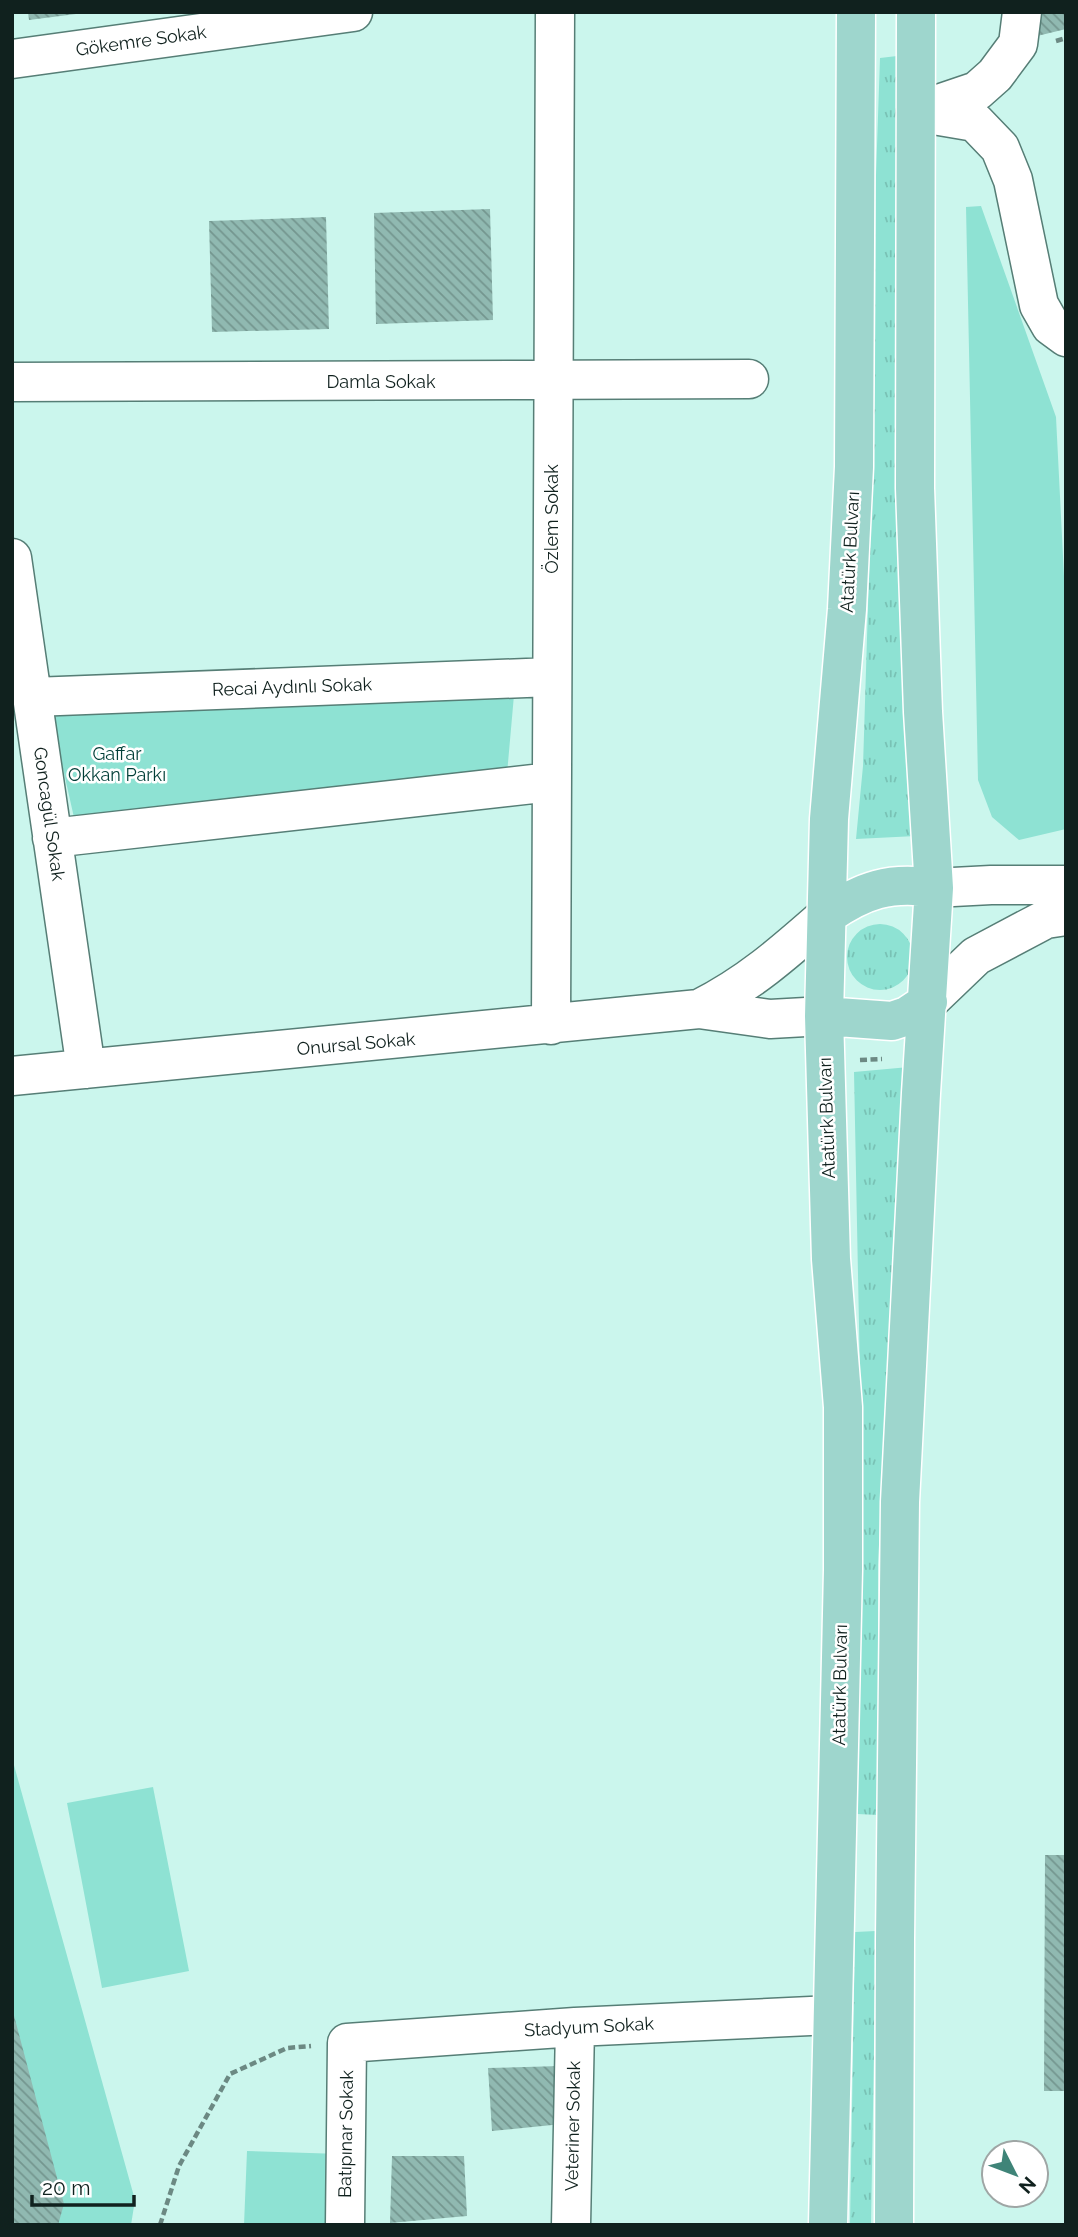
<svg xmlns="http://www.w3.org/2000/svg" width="1078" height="2237" viewBox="0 0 1078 2237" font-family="Raleway,sans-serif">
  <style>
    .grass { fill: url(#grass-tufts) }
    .green { fill: #8ee2d3 }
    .building { fill: url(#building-back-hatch) }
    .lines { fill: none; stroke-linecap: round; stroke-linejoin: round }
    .minor-casing { stroke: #567e76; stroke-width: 41 }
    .major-casing { stroke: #fff; stroke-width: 41 }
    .path { stroke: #6c8983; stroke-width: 4.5; stroke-dasharray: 7 3.5; stroke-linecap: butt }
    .minor { stroke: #fff; stroke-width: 38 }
    .major { stroke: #9ed6cd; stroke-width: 38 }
    .labels { text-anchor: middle; stroke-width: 5; stroke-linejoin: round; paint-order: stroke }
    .street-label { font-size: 18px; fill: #10211e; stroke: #fff }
    .park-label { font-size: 18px; fill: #013e37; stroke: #fff }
  </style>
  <defs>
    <pattern id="grass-tufts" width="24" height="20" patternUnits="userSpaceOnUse" patternTransform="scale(1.75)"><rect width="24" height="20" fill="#8ee2d3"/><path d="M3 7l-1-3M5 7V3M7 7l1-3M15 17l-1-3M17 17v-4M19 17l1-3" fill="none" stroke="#79c2b5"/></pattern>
    <pattern id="building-back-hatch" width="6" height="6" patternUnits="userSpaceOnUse" patternTransform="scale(1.75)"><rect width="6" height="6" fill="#90b9b1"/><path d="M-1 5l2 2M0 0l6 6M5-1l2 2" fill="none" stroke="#74968f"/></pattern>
  </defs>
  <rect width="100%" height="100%" fill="#cbf6ed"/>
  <!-- grass -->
  <path class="grass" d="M 897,56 L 916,836 L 856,839 L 863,766 L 875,382 L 876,175 L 880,58 Z
    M847 957a33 33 0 1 1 66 0a33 33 0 1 1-66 0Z
    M 909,1067 L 889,1340 L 878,1565 L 878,1815 L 857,1814 L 857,1596 L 861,1427 L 854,1072 Z
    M 876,1931 L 871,2225 L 850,2225 L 855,1932 Z"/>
  <!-- green -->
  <path class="green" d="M 981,206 L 1056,417 L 1066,616 L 1066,829 L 1019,840 L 992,817 L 978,780 L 966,207 Z
    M 514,695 L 507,774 L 75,822 L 51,715 Z
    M 12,1758 L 135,2200 L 131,2225 L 12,2225 Z
    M 153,1787 L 189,1971 L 102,1988 L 67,1803 Z
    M 247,2151 L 341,2154 L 339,2225 L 244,2225 Z"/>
  <!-- building -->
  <path class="building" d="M 28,12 L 76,12 L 76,14 L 29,20 Z
    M 1023,12 L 1066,12 L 1066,29 L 1029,38 Z
    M 490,209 L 493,320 L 376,324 L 374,213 Z
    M 326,217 L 329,329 L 212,332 L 209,221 Z
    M 1045,1855 L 1066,1855 L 1066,2091 L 1044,2091 Z
    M 12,2008 L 64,2204 L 58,2225 L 12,2225 Z
    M 560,2066 L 562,2124 L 492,2131 L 488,2068 Z
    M 392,2156 L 464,2156 L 467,2216 L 390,2223 Z"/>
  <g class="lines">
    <!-- minor casing -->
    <g class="minor-casing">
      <path id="minor" d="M 12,59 L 353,12
        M 918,111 L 977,91 L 995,75 L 1018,44 L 1022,12
        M 916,112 L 975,122 L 1000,148 L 1013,180 L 1039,305 L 1051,326 L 1066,337
        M 12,382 L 749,379
        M 12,558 L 86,1069
        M 33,697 L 551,677
        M 52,838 L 551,782
        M 934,888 L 991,885 L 1066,885
        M 928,1002 L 976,956 L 1046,919 L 1066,916
        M 699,1009 C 749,984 785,952 827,915
        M 551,1025 L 555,12
        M 12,1076 L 699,1009 L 770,1019 L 824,1016
        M 345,2225 L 347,2043 L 575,2027 L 832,2015
        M 571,2225 L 575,2027"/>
    </g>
    <!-- major casing -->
    <g class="major-casing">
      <path id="major" d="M 827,915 C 863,890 890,881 934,888
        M 824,1016 L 892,1021 L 907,1016 L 928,1002
        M 828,2225 L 843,1570 L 843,1407 L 831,1259 L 824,1016 L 829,819 L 847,609 L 854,467 L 856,12
        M 894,2225 L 895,1940 L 900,1502 L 921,1093 L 934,888 L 923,712 L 915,488 L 916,12"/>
    </g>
    <!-- path -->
    <path class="path" d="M 1056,41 L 1066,38
      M 860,1060 L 882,1059
      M 160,2225 L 179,2166 L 230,2074 L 287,2048 L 311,2046"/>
    <!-- minor -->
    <use href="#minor" class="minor"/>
    <!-- major -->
    <use href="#major" class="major"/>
  </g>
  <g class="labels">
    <!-- street labels -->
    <g class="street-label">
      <text transform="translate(141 41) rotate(-8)" y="6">Gökemre Sokak</text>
      <text x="381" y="388">Damla Sokak</text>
      <text transform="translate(552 519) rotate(-90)" y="6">Özlem Sokak</text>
      <text transform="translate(850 552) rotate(-87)" y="6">Atatürk Bulvarı</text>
      <text transform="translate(292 687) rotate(-2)" y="6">Recai Aydınlı Sokak</text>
      <text transform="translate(49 814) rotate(82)" y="6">Goncagül Sokak</text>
      <text transform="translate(356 1044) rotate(-5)" y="6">Onursal Sokak</text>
      <text transform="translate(827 1118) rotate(-92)" y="6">Atatürk Bulvarı</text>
      <text transform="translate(840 1685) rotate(-89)" y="6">Atatürk Bulvarı</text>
      <text transform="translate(589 2027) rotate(-3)" y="6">Stadyum Sokak</text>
      <text transform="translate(573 2126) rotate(-89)" y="6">Veteriner Sokak</text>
      <text transform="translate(346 2134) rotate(-89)" y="6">Batıpınar Sokak</text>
    </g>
    <!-- park labels -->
    <g class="park-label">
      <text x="117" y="760">Gaffar<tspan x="117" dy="21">Okkan Parkı</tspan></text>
    </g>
  </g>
  <!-- border -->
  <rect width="1078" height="2237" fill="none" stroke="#10211e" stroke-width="28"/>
  <!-- north arrow -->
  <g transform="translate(1015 2174) rotate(132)"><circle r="33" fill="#ffffff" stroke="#9fa6a5" stroke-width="2"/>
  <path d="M0-5L12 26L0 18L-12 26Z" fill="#3f8478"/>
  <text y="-10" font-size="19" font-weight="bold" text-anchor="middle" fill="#10211e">N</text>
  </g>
  <!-- scale -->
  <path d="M32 2195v10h102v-10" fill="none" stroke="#10211e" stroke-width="3.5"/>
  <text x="42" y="2195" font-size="21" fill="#10211e" stroke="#ffffff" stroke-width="5" paint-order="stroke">20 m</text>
</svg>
